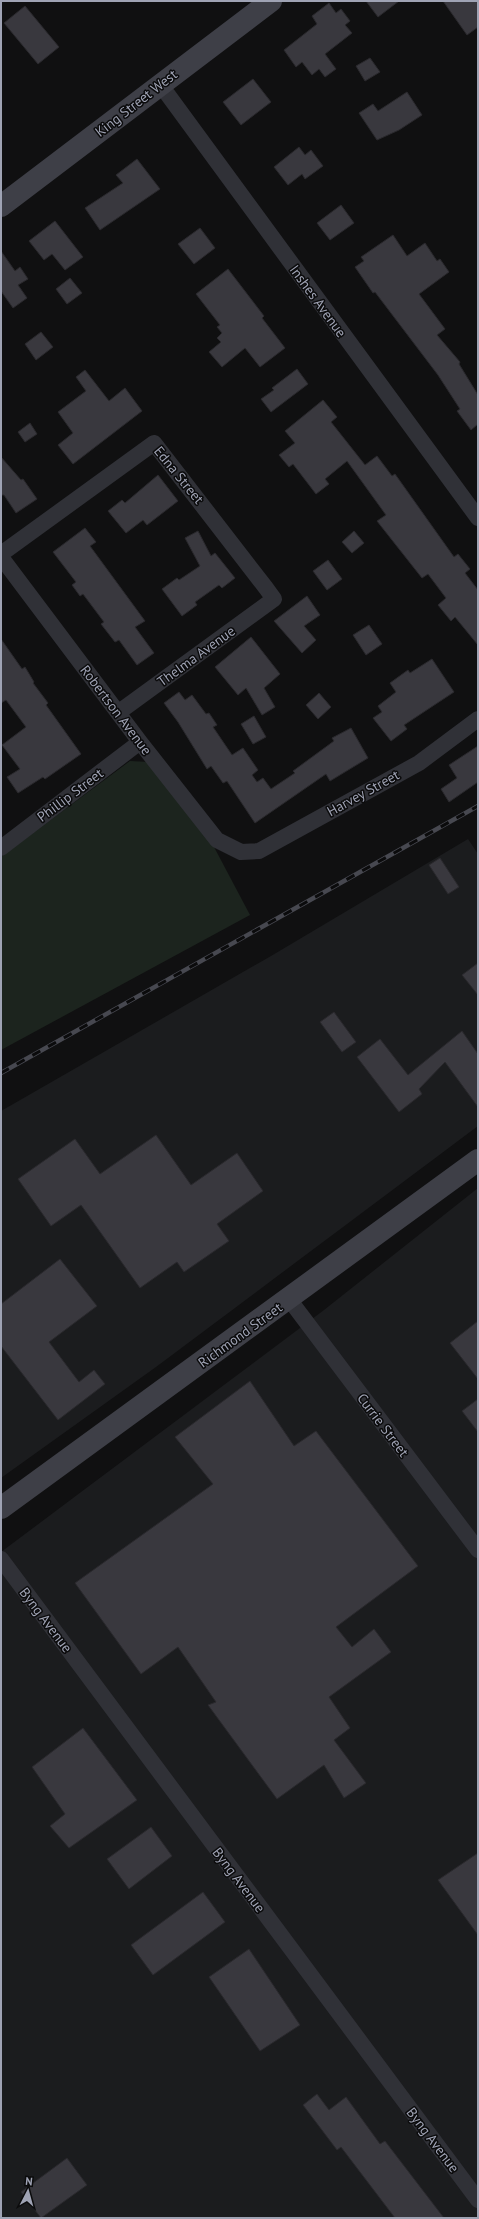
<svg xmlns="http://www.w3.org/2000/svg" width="479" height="2219" viewBox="0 0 479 2219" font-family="'PT Sans',sans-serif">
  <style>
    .built { fill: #1b1c1e }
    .green { fill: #1c241e }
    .building { fill: #39383e; stroke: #2a292d }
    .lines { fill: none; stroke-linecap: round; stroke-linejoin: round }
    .street { stroke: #303137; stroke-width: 16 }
    .secondary { stroke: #3e3f47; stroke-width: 22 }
    .rail-casing { stroke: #474850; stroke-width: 4.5 }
    .rail { stroke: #0b0b0c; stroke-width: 3; stroke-dasharray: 9; stroke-linecap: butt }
    .labels { text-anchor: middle; stroke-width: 3; stroke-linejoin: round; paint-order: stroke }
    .street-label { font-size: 14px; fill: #9fa3b4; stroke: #0b0b0c }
  </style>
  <rect width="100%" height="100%" fill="#101011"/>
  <!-- built -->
  <path class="built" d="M 468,839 L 478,854 L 478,1126 L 156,1367 L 1,1478 L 1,1111 L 271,956 Z
    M 478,1188 L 478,2218 L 1,2218 L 1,1552 L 324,1310 Z"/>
  <!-- green -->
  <path class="green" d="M 130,761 L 149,762 L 214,847 L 250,915 L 1,1050 L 1,857 Z"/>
  <!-- building -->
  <path class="building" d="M 366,1 L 399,1 L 378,17 Z
    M 443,1 L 478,1 L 478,27 L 467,35 Z
    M 329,3 L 336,13 L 341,9 L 350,21 L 345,25 L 352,33 L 325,54 L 336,69 L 325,77 L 319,69 L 312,75 L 302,62 L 296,67 L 284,50 L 317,24 L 312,16 Z
    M 25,6 L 59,47 L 38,64 L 4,23 Z
    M 370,58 L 380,72 L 365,81 L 356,66 Z
    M 253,79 L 271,102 L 241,125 L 223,102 Z
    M 407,92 L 422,115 L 399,130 L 377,140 L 359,113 L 373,104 L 378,111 Z
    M 299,147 L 305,155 L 311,150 L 323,166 L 305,179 L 302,174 L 288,185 L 274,167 Z
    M 137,159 L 160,189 L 100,230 L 85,208 L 123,183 L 116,175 Z
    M 341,205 L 354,223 L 330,240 L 317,223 Z
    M 55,221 L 83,257 L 65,270 L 52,254 L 44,260 L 29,241 Z
    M 200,228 L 215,248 L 194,264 L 178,244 Z
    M 393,235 L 407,256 L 425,243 L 437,261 L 440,259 L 449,272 L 419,294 L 445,329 L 437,335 L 460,362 L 459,364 L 478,395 L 478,424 L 471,430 L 457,411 L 460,409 L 438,375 L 375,292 L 373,293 L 355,267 L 364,261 L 361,257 Z
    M 1,251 L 15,271 L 20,267 L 28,279 L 18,285 L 27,298 L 13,308 L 1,291 Z
    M 228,269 L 264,316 L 262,318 L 285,348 L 260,367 L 245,348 L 222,367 L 209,352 L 221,342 L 217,338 L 222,333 L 217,327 L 220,325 L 196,294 Z
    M 70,278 L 82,293 L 67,304 L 56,289 Z
    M 41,332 L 53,347 L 36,360 L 25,344 Z
    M 297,369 L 308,384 L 271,412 L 261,399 L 274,390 L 272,388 Z
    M 85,370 L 109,401 L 125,388 L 142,411 L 73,464 L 58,445 L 73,433 L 58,412 L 86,391 L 76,377 Z
    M 323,400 L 337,417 L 331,422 L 365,465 L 377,456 L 392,476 L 395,474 L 454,557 L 458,554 L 470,569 L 465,573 L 478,590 L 478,645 L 455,617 L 451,621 L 438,605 L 446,598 L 428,574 L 422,578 L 377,521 L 386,515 L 347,461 L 325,479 L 329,484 L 316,494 L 293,464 L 289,467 L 279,455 L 295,443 L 285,431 Z
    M 30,423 L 37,434 L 25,442 L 18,432 Z
    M 1,457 L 21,480 L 23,479 L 37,499 L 16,513 L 4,495 L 1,495 Z
    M 158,475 L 178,501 L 147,525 L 143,520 L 126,533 L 108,511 L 122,500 L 125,503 Z
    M 85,528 L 96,542 L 90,546 L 145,621 L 135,627 L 154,653 L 137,665 L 119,640 L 115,642 L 101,624 L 104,622 L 83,594 L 80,596 L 72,585 L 76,582 L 53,552 Z
    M 198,531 L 211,556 L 215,553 L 235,578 L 222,588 L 219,585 L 195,602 L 197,605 L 182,616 L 162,589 L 177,578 L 179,580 L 200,566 L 185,538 Z
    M 354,531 L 364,543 L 352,553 L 342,542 Z
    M 328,560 L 342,579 L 327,590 L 313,571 Z
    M 307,596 L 320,615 L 304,626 L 316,640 L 302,653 L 274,621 Z
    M 369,625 L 382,644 L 366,655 L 353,635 Z
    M 251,637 L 280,674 L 264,688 L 275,707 L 262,715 L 246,688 L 238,695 L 215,667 Z
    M 1,639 L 22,669 L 25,667 L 34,682 L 33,683 L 48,703 L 46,705 L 81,754 L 45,779 L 43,777 L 18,793 L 7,777 L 20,769 L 2,745 L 26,727 L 6,700 L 1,703 Z
    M 432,659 L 454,692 L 404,725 L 407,729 L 391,741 L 373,718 L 382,712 L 378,706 L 396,692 L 390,683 L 408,670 L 410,673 Z
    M 179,692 L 185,700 L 192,695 L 206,714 L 209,713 L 217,725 L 213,727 L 232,755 L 243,748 L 258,770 L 252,775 L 257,782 L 263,778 L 271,789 L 295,773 L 293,771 L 334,741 L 332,738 L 351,728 L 368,758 L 330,781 L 326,774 L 255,823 L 227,781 L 223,783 L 211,766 L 207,769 L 178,722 L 164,703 Z
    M 319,693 L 331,707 L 318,719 L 306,705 Z
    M 254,716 L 266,737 L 253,744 L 241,724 Z
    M 478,746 L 478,782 L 449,802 L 441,789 L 457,778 L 449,765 Z
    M 440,858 L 459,887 L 448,894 L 429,865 Z
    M 478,963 L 478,995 L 462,975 Z
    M 334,1012 L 356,1042 L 342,1052 L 320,1022 Z
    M 462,1031 L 478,1054 L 478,1107 L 445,1062 L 419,1089 L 422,1094 L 399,1112 L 357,1057 L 380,1039 L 408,1075 Z
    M 156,1135 L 191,1185 L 237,1153 L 263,1191 L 217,1224 L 229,1241 L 184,1272 L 177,1262 L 140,1288 L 81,1205 L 51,1226 L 18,1179 L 75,1139 L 100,1174 Z
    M 60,1259 L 97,1306 L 49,1342 L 79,1382 L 94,1370 L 105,1384 L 58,1420 L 1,1346 L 1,1304 Z
    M 478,1321 L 478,1379 L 450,1343 Z
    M 250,1381 L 294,1446 L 316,1431 L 418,1566 L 336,1627 L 352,1647 L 374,1629 L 391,1652 L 329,1697 L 350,1728 L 334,1740 L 366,1783 L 344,1798 L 324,1765 L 277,1799 L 208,1705 L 216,1702 L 178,1647 L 141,1674 L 75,1583 L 213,1484 L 175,1437 Z
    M 478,1399 L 478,1432 L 462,1411 Z
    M 83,1728 L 137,1800 L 69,1848 L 50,1826 L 65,1814 L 32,1767 Z
    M 151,1827 L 172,1856 L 129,1889 L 107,1859 Z
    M 478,1853 L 478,1935 L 438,1880 Z
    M 203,1892 L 225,1922 L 153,1975 L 131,1945 Z
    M 249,1949 L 300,2025 L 260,2051 L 209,1977 Z
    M 317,2094 L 329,2110 L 346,2097 L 380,2144 L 385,2141 L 444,2218 L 395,2218 L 341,2147 L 337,2150 L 303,2105 Z
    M 67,2158 L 87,2185 L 41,2218 L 21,2192 Z"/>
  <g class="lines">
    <!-- street -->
    <path class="street" d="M 160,84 L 478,518
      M 1,554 L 154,443 L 266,588 L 274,599 L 119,712
      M 1,557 L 140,742 L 217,840 L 241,852 L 259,851 L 419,763 L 478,719
      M 1,848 L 140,742
      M 289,1299 L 478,1550
      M 1,1559 L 478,2200"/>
    <!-- secondary -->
    <path class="secondary" d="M 1,206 L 271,1
      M 1,1508 L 478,1160"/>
    <!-- rail casing -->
    <g class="rail-casing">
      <path id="rail" d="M 1,1073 L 478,806"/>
    </g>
    <!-- rail -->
    <use href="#rail" class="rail"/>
  </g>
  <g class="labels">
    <!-- street labels -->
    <g class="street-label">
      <text transform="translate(136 103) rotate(-38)" y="5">King Street West</text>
      <text transform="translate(318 301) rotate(54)" y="5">Inshes Avenue</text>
      <text transform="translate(179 475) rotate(51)" y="5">Edna Street</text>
      <text transform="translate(196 656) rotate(-36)" y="5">Thelma Avenue</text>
      <text transform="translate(116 710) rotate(53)" y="5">Robertson Avenue</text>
      <text transform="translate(363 793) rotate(-29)" y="5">Harvey Street</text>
      <text transform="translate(70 795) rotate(-37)" y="5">Phillip Street</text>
      <text transform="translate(240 1335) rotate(-36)" y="5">Richmond Street</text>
      <text transform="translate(383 1425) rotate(53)" y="5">Currie Street</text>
      <text transform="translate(46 1620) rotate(53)" y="5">Byng Avenue</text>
      <text transform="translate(239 1880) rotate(53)" y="5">Byng Avenue</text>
      <text transform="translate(433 2140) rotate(53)" y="5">Byng Avenue</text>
    </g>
  </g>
  <!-- border -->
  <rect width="479" height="2219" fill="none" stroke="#9fa3b4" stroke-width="4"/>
  <!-- north arrow -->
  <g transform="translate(28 2191) rotate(6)" stroke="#0b0b0c" stroke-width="3" paint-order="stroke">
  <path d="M0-3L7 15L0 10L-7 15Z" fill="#9fa3b4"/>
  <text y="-6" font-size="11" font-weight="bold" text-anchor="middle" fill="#9fa3b4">N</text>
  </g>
</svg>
